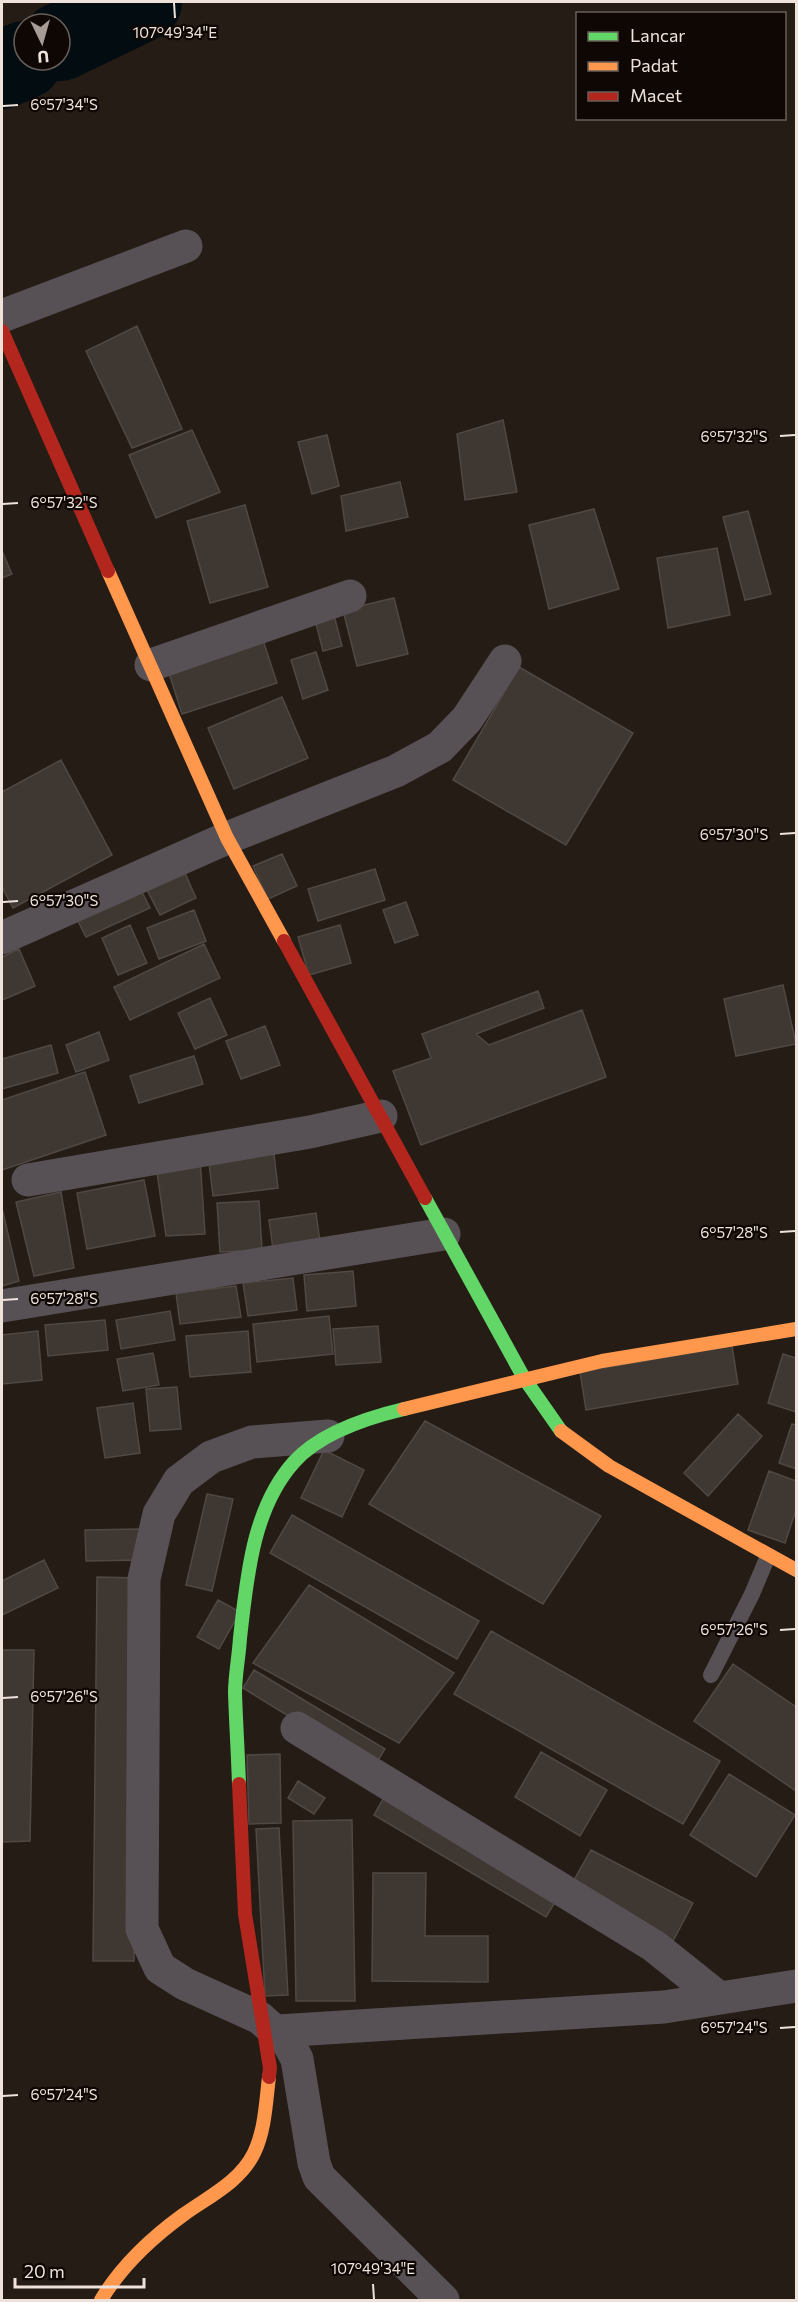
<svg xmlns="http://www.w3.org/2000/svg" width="798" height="2302" viewBox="0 0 798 2302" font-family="Commissioner,sans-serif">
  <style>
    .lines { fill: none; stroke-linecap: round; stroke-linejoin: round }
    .river { stroke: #030c10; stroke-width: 78 }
    .building { fill: #3e3732; stroke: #504843; stroke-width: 1.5 }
    .lane { stroke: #575156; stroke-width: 16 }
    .street { stroke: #575156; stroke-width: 33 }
    .fast { stroke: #63d668; stroke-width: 14 }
    .slow { stroke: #ff974d; stroke-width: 14 }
    .jam { stroke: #b3261e; stroke-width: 14 }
    .ticks { fill: none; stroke: #eee2db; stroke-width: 2 }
    .ticks-label { font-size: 15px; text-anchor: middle; fill: #eee2db; stroke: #0e0704; stroke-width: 4.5; stroke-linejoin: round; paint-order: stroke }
  </style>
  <rect width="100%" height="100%" fill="#251c16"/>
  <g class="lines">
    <!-- river -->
    <path class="river" d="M 60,42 L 143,2
      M 2,70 L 24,60"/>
  </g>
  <!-- building -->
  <path class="building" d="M 137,326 L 182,429 L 132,448 L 86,351 Z
    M 503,420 L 517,492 L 465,500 L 457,434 Z
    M 192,430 L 220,492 L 156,518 L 129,455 Z
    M 327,435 L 339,486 L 312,494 L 298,442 Z
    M 400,482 L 408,517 L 346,531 L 341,496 Z
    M 245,505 L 268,587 L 210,603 L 187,521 Z
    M 594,509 L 619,589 L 549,609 L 529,525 Z
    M 748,511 L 771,594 L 745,600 L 723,517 Z
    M 717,548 L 730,615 L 668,628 L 657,558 Z
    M 2,551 L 12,574 L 2,578 Z
    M 394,598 L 408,654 L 357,666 L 343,610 Z
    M 333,611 L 342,646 L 323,651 L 314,616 Z
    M 263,640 L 277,683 L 182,714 L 168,670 Z
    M 316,652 L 328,690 L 303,699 L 291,660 Z
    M 519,667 L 633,733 L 566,845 L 453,780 Z
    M 282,697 L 308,758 L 234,789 L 208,728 Z
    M 61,760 L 112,855 L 13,908 L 2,887 L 2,792 Z
    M 282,854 L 297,886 L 268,899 L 253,866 Z
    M 375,869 L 385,900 L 318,921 L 308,889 Z
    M 185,873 L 196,898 L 160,915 L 147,890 Z
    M 139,886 L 150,908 L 86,937 L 75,915 Z
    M 406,902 L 418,935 L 395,943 L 383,910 Z
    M 194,910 L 206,941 L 159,959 L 147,928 Z
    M 130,925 L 147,963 L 118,975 L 102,938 Z
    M 340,925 L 351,963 L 309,975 L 298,937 Z
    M 204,944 L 220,978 L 130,1020 L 114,987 Z
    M 19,949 L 35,986 L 2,1000 L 2,957 Z
    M 783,985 L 796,1044 L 736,1056 L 724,999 Z
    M 538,991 L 544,1008 L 476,1034 L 489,1045 L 582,1010 L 606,1077 L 421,1145 L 393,1071 L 431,1058 L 422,1034 Z
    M 210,998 L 227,1035 L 195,1049 L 178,1013 Z
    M 265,1026 L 280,1065 L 241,1079 L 226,1041 Z
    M 99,1032 L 109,1060 L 76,1072 L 66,1045 Z
    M 51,1045 L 58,1073 L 2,1089 L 2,1059 Z
    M 194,1056 L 203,1084 L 139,1103 L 130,1076 Z
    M 85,1072 L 106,1135 L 2,1170 L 2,1100 Z
    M 273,1146 L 278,1188 L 213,1196 L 208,1155 Z
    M 200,1158 L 205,1234 L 166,1236 L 156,1165 Z
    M 144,1180 L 155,1236 L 87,1249 L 77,1193 Z
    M 61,1192 L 74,1268 L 34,1276 L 16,1202 Z
    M 259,1201 L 262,1250 L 220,1252 L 217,1203 Z
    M 2,1208 L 19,1281 L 2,1286 Z
    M 316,1213 L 320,1242 L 273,1249 L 269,1220 Z
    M 353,1271 L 356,1306 L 307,1311 L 304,1275 Z
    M 293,1278 L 297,1310 L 248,1316 L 243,1283 Z
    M 236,1286 L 241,1317 L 180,1324 L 176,1293 Z
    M 170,1311 L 175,1340 L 121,1349 L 116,1320 Z
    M 329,1316 L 333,1354 L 257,1362 L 253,1324 Z
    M 105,1320 L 108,1350 L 48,1356 L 45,1325 Z
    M 378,1326 L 381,1362 L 336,1365 L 333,1329 Z
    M 38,1331 L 42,1380 L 2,1384 L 2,1335 Z
    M 248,1331 L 251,1372 L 190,1377 L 186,1336 Z
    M 732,1346 L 738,1384 L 586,1410 L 580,1372 Z
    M 153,1353 L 159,1385 L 123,1391 L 117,1359 Z
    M 783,1354 L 796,1358 L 796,1412 L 768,1403 Z
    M 177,1387 L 181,1429 L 150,1431 L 146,1389 Z
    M 133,1403 L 140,1453 L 105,1458 L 97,1408 Z
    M 738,1414 L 762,1436 L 708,1496 L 684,1473 Z
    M 425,1421 L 601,1516 L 543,1604 L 369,1504 Z
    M 792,1424 L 796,1425 L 796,1469 L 779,1463 Z
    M 324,1450 L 364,1470 L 342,1517 L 301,1498 Z
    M 769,1471 L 796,1481 L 796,1510 L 785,1543 L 748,1530 Z
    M 207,1494 L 233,1499 L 212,1591 L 186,1585 Z
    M 292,1515 L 479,1621 L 457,1659 L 270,1553 Z
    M 140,1529 L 141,1560 L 86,1561 L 85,1530 Z
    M 44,1560 L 58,1588 L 2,1615 L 2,1581 Z
    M 97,1577 L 138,1578 L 134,1961 L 93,1961 Z
    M 309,1585 L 454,1673 L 399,1743 L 253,1663 Z
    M 218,1600 L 240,1612 L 219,1649 L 197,1637 Z
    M 491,1631 L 720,1761 L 683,1824 L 454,1694 Z
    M 2,1650 L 34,1650 L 30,1841 L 2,1842 Z
    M 733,1664 L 796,1707 L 796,1791 L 694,1721 Z
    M 254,1670 L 385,1749 L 373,1768 L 243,1688 Z
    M 541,1752 L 607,1790 L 580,1836 L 515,1797 Z
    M 280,1754 L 281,1823 L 249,1824 L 247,1755 Z
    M 729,1774 L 795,1815 L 756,1877 L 690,1835 Z
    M 298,1781 L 325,1798 L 314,1814 L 288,1798 Z
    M 387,1792 L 560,1894 L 546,1917 L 374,1815 Z
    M 352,1820 L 355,2001 L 296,2001 L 293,1821 Z
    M 279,1828 L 288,1995 L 265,1996 L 256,1829 Z
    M 591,1850 L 693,1903 L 673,1941 L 570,1887 Z
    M 373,1873 L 426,1873 L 425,1936 L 488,1936 L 488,1982 L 372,1981 Z"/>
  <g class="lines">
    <!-- lane -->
    <path class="lane" d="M 711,1675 L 752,1594 L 768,1556"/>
    <!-- street -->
    <path class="street" d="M 2,316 L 186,246
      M 151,665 L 350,596
      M 2,938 L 227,838 L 396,771 L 440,747 L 467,719 L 505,661
      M 28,1180 L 310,1132 L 381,1116
      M 2,1306 L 444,1234
      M 328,1436 L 252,1442 L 211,1457 L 179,1481 L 159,1514 L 144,1579 L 142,1929 L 160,1968 L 185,1984 L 260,2018 L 289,2044 L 297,2059 L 314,2163 L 319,2177 L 443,2300
      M 297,1728 L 654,1946 L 719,1998
      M 278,2031 L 664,2007 L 796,1986"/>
    <!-- fast -->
    <path class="fast" d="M 425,1198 L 524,1378 L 561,1431
      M 239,1784 C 238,1754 236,1723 235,1693 C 235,1675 239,1656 240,1638 C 247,1578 252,1509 294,1462 C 320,1433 366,1418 404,1409"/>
    <!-- slow -->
    <path class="slow" d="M 108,571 L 227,838 L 284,941
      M 404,1409 L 602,1361 L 796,1329
      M 561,1431 L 609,1466 L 796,1570
      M 101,2300 C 122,2265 150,2239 183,2215 C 208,2197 240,2182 254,2153 C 265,2131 266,2101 269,2077"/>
    <!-- jam -->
    <path class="jam" d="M 2,331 L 108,571
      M 284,941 L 425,1198
      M 239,1784 L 245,1914 L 270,2068 L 269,2077"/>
  </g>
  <!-- ticks -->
  <path class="ticks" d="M 174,3 L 175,18M 3,106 L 18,105M 780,436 L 795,435M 3,504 L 18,503M 780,834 L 795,833M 3,902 L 18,901M 780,1232 L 795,1231M 3,1300 L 18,1299M 780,1630 L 795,1629M 3,1698 L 18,1697M 780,2028 L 795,2027M 3,2096 L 18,2095M 373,2284 L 374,2299"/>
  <g class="ticks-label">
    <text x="175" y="38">107°49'34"E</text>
    <text x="64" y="110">6°57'34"S</text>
    <text x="734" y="442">6°57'32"S</text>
    <text x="64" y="508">6°57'32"S</text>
    <text x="734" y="840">6°57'30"S</text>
    <text x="64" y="906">6°57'30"S</text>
    <text x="734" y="1238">6°57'28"S</text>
    <text x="64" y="1304">6°57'28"S</text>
    <text x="734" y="1635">6°57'26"S</text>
    <text x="64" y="1702">6°57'26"S</text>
    <text x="734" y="2033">6°57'24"S</text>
    <text x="64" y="2100">6°57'24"S</text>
    <text x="373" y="2274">107°49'34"E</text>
  </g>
  <!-- border -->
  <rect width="798" height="2302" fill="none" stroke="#eee2db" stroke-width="6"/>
  <!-- legend -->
  <rect x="576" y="12" width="210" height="108" fill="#0e0704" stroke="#685f5a" stroke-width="1.5"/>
  <rect x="588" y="32" width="30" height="9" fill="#63d668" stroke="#685f5a" stroke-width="1.5"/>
  <text x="630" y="42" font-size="18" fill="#eee2db">Lancar</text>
  <rect x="588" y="62" width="30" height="9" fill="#ff974d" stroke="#685f5a" stroke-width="1.5"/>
  <text x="630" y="72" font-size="18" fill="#eee2db">Padat</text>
  <rect x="588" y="92" width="30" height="9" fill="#b3261e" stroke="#685f5a" stroke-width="1.5"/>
  <text x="630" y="102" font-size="18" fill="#eee2db">Macet</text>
  <!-- north arrow -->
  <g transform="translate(42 42) rotate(175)"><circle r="28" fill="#0e0704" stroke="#685f5a" stroke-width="1.5"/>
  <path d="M0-4.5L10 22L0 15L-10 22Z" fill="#a89d96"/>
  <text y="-9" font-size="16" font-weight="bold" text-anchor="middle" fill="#eee2db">U</text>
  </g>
  <!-- scale -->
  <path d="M15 2278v9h129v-9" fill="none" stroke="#eee2db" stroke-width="3"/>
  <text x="24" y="2278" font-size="18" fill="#eee2db" stroke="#0e0704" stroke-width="4.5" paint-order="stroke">20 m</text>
</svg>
